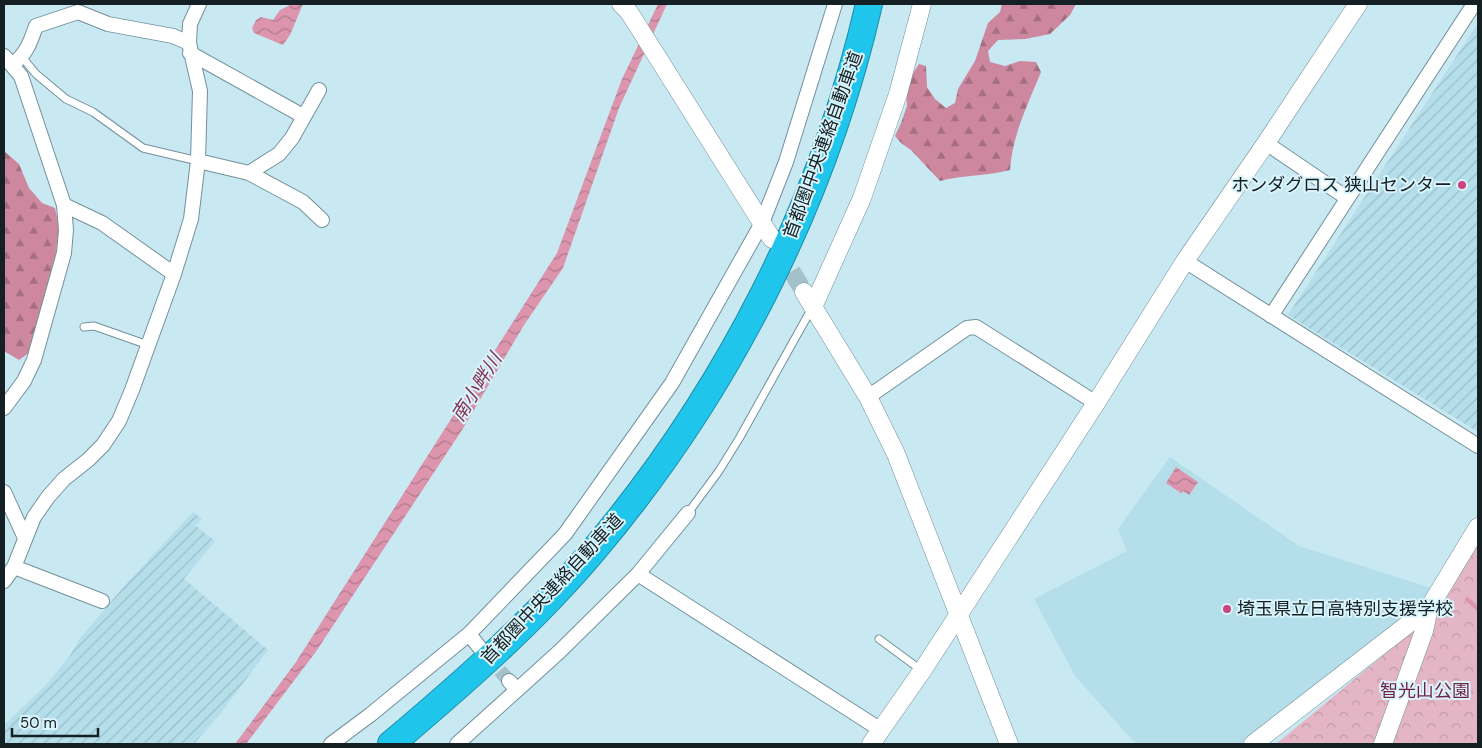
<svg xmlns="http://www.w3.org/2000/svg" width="1482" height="748" viewBox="0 0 1482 748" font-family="'DM Sans','Noto Sans JP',sans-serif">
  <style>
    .built { fill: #b5deeb }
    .industrial { fill: url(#industrial-furrows) }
    .forest { fill: url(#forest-firs) }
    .park { fill: url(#park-crowns) }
    .water { fill: url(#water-waves) }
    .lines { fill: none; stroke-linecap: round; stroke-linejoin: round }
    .stream { stroke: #dc95ad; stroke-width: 4 }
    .minor-tunnel { stroke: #a4c0c9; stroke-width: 14; stroke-dasharray: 14 7; stroke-linecap: butt }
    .tertiary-tunnel { stroke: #a4c0c9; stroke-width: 18; stroke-dasharray: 18 9; stroke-linecap: butt }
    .service-casing { stroke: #73919b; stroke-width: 9 }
    .minor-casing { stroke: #73919b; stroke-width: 16 }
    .tertiary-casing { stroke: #73919b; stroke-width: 19 }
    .motorway-casing { stroke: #1c8ba6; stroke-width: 28 }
    .service { stroke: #fff; stroke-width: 7 }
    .minor { stroke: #fff; stroke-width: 14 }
    .tertiary { stroke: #fff; stroke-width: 18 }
    .motorway { stroke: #20c5ec; stroke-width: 26 }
    .poi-dot { fill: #cc447f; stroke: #daf4fc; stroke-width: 2 }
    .labels { text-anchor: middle; stroke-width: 4; stroke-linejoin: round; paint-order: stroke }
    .street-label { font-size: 18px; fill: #142024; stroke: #daf4fc }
    .poi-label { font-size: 18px; fill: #142024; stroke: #daf4fc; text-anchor: end }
    .park-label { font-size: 18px; fill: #711f43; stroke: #daf4fc }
    .water-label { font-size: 19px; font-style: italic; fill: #853154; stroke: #daf4fc }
  </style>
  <defs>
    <pattern id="industrial-furrows" width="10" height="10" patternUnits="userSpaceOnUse" patternTransform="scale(1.25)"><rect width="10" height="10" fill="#b5deeb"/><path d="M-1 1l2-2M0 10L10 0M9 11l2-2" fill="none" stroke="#9bbec9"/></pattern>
    <pattern id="forest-firs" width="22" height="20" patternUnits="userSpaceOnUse" patternTransform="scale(1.25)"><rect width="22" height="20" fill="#cd879f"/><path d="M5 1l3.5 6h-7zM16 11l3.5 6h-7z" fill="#a56e81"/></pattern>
    <pattern id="park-crowns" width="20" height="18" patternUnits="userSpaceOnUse" patternTransform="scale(1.25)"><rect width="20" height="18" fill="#e4b5c4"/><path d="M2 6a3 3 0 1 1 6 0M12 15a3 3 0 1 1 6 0" fill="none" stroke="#c39ba8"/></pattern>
    <pattern id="water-waves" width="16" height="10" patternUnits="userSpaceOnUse" patternTransform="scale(1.25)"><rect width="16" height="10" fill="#dc95ad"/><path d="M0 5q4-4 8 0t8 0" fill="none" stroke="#b1798d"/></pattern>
  </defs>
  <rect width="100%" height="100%" fill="#c8e8f2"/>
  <!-- built -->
  <path class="built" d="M 1170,457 L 1299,546 L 1431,588 L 1407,618 L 1371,645 L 1244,744 L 1136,744 L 1075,676 L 1034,599 L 1127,551 L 1118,529 Z"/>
  <!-- industrial -->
  <path class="industrial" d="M 1478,23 L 1478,432 L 1288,315 Z
    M 193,512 L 202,519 L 196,526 L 215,541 L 184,579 L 268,650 L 220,714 L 194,744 L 4,744 L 6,740 L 4,738 L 4,725 L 45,686 L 69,657 L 81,637 L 126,584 Z"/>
  <!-- forest -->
  <path class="forest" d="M 1002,4 L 1076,4 L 1070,15 L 1050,34 L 1025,39 L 998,40 L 988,51 L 990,62 L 1005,66 L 1020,61 L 1036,62 L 1041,72 C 1028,104 1012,136 1010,170 C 987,176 963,175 940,181 L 911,150 L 901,143 L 895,136 L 901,123 L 907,106 L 906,91 L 912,75 L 919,64 L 926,66 L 927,87 L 935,99 L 946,108 L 955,103 L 958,89 L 975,61 L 988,23 L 1000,12 Z
    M 4,151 L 19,164 L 29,188 L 42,203 L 55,208 L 59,227 L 56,252 L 39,319 L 33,334 L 30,352 L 19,360 L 4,351 Z"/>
  <!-- park -->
  <path class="park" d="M 1478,529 L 1478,744 L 1276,744 L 1408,635 Z"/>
  <!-- water -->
  <path class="water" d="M 292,4 L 303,4 L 290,35 L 283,45 L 254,33 L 252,28 L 256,20 L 261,17 L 273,20 L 280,10 Z
    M 658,4 L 667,4 L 619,108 L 563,268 L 524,325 L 462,430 L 315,653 L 246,744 L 235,744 L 296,662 L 557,253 L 622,79 Z
    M 1176,467 L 1198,482 L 1189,495 L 1183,491 L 1181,493 L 1166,483 Z"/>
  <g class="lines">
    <!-- stream -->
    <path class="stream" d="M 1467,599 L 1478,609"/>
    <!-- minor-tunnel -->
    <path class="minor-tunnel" d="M 486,655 L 509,681"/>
    <!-- tertiary-tunnel -->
    <path class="tertiary-tunnel" d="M 778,248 L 804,292"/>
    <!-- service casing -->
    <g class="service-casing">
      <path id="service" d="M 22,57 L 36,74 L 66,99 L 93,112 L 143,148 L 198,161
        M 84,327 L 94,326 L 148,345
        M 688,513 L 719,471 L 740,437 L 812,308
        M 879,639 L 921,670"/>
    </g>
    <!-- minor casing -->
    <g class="minor-casing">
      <path id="minor" d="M 190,53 L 303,116
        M 4,56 L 21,76 L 64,205 L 66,230 L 64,253 L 34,360 L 24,381 L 4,408
        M 12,65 C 27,53 30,43 36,26 L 78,12 L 108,24 L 173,36 L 189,43
        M 1266,143 L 1347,198
        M 198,161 L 249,173 L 303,202 L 322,220
        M 249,173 L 279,154 L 292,138 L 319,90
        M 64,205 L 102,223 L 174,274
        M 1185,261 L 1478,446
        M 1271,316 L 1474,4
        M 868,397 L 967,328 L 976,327 L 1096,403
        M 4,492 L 25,538
        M 14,567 L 102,601
        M 638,574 L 881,730
        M 4,581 L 14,567 L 34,517 L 48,497 L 64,479 L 88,460 L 103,445 L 119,421 L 132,390 L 174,274 L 191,219 L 198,161 L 200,91 L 189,43 L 190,24 L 199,4
        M 469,634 L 480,648
        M 509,681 L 517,690 L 560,651 L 638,574 L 688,513
        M 331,744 L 370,715 L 469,634 L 565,534 L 672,383 L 762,223 L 786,162 L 835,4
        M 457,744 L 517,690"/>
    </g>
    <!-- tertiary casing -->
    <g class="tertiary-casing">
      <path id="tertiary" d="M 621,4 L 629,12 L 772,239
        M 804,292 L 868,397 L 896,454 L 1009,744
        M 813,307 L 862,198 L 898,94 L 922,4
        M 871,744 L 922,671 L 1096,403 L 1185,261 L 1266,143 L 1358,4
        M 1253,744 L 1429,608 L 1478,527
        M 1383,744 L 1424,631 L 1429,608"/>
    </g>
    <!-- motorway casing -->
    <g class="motorway-casing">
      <path id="motorway" d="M 391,744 C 462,684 533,622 593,551 C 726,394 823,204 869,4"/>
    </g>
    <!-- service -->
    <use href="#service" class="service"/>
    <!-- minor -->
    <use href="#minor" class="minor"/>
    <!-- tertiary -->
    <use href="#tertiary" class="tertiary"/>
    <!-- motorway -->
    <use href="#motorway" class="motorway"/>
  </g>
  <!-- markers -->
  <g class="poi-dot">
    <circle cx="1462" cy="185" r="5"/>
    <circle cx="1227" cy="609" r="5"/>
  </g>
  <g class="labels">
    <!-- street labels -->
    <g class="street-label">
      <text transform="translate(823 145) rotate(-70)" y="6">首都圏中央連絡自動車道</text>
      <text transform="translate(552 589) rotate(-47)" y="6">首都圏中央連絡自動車道</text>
    </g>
    <!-- poi labels -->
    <g class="poi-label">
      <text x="1452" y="191">ホンダグロス 狭山センター</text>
      <text x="1237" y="615" text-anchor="start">埼玉県立日高特別支援学校</text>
    </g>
    <!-- park labels -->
    <g class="park-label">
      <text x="1425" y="697">智光山公園</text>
    </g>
    <!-- water labels -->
    <g class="water-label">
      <text transform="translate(476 387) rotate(-58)" y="7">南小畔川</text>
    </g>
  </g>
  <!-- border -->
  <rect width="1482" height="748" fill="none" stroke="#142024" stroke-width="10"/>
  <!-- scale -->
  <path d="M12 728v8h86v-8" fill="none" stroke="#142024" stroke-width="2.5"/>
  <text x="20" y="728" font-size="15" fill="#142024" stroke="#daf4fc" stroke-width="4" paint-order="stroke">50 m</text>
</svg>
